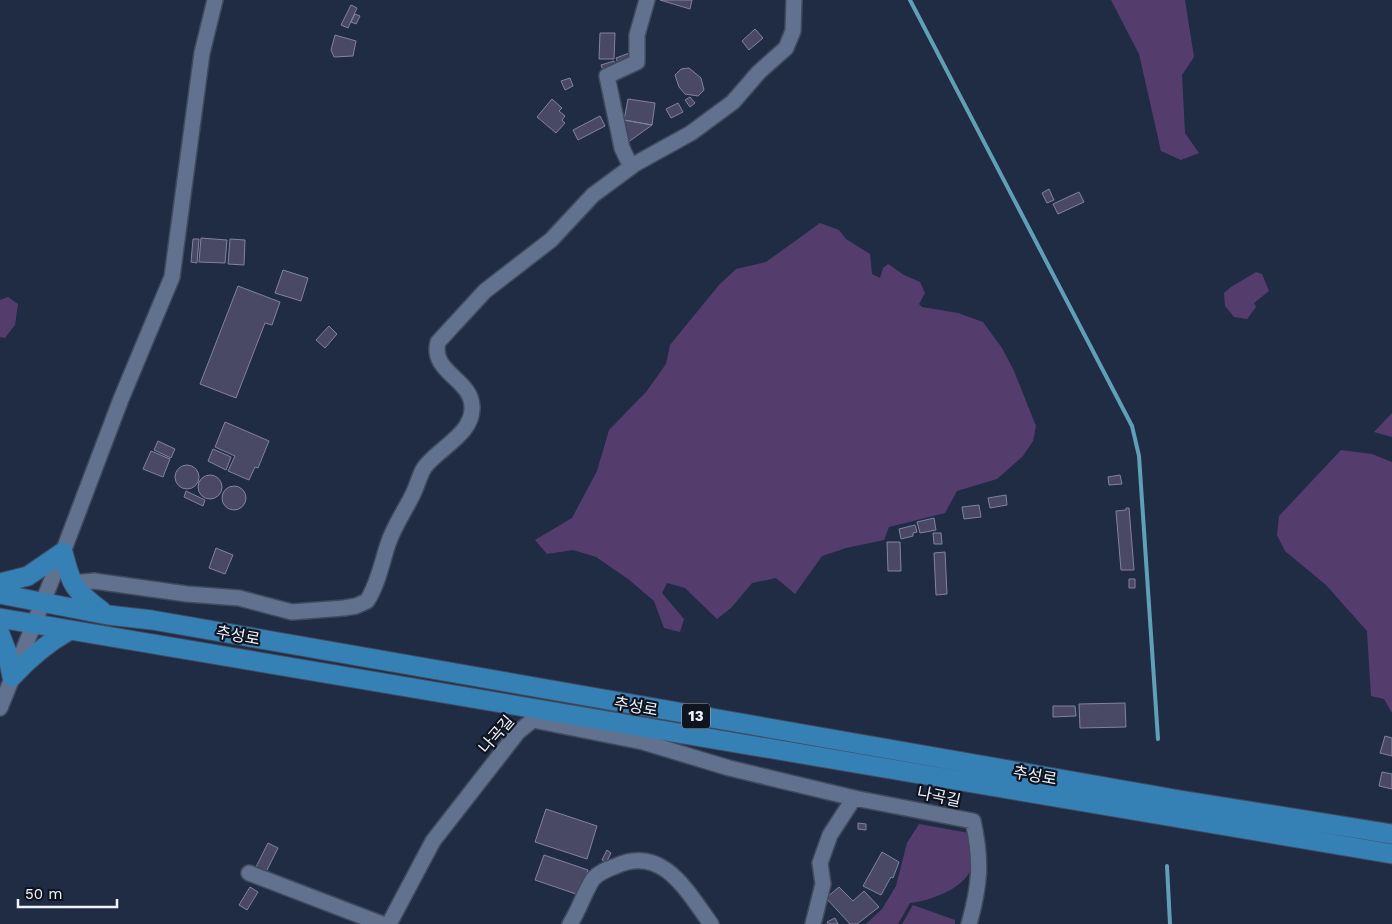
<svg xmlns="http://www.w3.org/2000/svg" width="1392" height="924" viewBox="0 0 1392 924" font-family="'Work Sans','Noto Sans KR',sans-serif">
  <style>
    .green { fill: #543d6d }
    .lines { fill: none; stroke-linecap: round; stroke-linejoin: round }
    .stream { stroke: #60a0b6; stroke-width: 4 }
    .building { fill: #494966; stroke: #8282a2 }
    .minor-casing { stroke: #40495d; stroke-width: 18 }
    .major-casing { stroke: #40495d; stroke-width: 21 }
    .minor { stroke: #62718d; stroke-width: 15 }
    .major { stroke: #3580b5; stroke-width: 19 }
    .labels { text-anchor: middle; stroke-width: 4.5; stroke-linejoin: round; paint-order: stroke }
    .shield { fill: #0f141f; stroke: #acb1bb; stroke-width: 1 }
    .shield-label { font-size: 15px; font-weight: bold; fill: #eff4fe }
    .street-label { font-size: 16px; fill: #eff4fe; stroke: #0f141f }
  </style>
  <rect width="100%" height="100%" fill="#202c44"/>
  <!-- green -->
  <path class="green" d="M 1111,0 L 1185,0 L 1194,57 L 1182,75 L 1185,133 L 1199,153 L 1181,160 L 1161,151 L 1139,54 Z
    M 820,223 L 839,230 L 846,239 L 870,254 L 872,274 L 880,278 L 883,268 L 888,264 L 904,275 L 920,282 L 925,293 L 919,304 L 922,307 L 958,313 L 983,322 L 1002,348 L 1014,371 L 1036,426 L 1033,441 L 1023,456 L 997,479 L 957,491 L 945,513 L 889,527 L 884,540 L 846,548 L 822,556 L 795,594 L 776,578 L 752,583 L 731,608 L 717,619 L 685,588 L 667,583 L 662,593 L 684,619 L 680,632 L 664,628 L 654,601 L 628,579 L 596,557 L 573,550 L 547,554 L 535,540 L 572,518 L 597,471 L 609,430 L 646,392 L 666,364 L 670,345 L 719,285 L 736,269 L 766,262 Z
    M 1256,272 L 1262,274 L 1269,291 L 1254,303 L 1256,307 L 1247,319 L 1234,317 L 1225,306 L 1224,293 L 1231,287 Z
    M 8,297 L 18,304 L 15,325 L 5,338 L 0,337 L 0,300 Z
    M 1392,413 L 1392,437 L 1374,432 Z
    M 1341,450 L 1372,454 L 1392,462 L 1392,713 L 1384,699 L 1371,696 L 1367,631 L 1326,585 L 1285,551 L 1277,535 L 1279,516 Z
    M 919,824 L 969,833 C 970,843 973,855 972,864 C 969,888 929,901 910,903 L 898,924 L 866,924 L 882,909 L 896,886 L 907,843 Z
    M 913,905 L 955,920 L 955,924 L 902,924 Z"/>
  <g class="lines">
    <!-- stream -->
    <path class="stream" d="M 910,0 L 1132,426 L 1139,456 L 1158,739
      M 1167,866 L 1170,924"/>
  </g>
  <!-- building -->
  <path class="building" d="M 660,0 L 692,0 L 690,9 Z
    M 351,5 L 357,8 L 348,28 L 341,25 Z
    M 355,14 L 360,16 L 356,24 L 351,22 Z
    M 755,29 L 763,38 L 749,50 L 742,41 Z
    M 600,33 L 615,33 L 614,59 L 599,59 Z
    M 335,35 L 356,41 L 353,56 L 334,57 L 331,50 Z
    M 632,52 L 635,59 L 619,66 L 616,58 Z
    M 614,61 L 617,68 L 604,73 L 601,65 Z
    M 689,68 L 701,78 L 704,90 L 698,96 L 685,94 L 679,87 L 675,75 L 681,69 Z
    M 570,78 L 573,86 L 565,90 L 561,81 Z
    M 690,97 L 695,103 L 690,107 L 685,100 Z
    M 552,99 L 562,108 L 559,111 L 565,116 L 562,120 L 565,123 L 556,133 L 537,117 Z
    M 628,99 L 655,103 L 652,125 L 624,120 Z
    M 678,103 L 683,112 L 671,118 L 666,109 Z
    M 600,116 L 605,126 L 578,140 L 573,130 Z
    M 624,120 L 652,125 L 627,143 L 623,133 Z
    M 1049,189 L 1054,200 L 1047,203 L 1042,193 Z
    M 1079,192 L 1084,202 L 1058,214 L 1053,204 Z
    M 201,238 L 227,240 L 225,263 L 199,262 Z
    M 193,239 L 199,239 L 197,263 L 191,262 Z
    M 230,239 L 245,240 L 244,265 L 228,264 Z
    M 283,270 L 308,278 L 301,301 L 275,293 Z
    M 238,286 L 280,302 L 272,325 L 265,323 L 236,398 L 200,384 Z
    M 329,326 L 337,334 L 325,348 L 316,340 Z
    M 225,422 L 269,441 L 258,468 L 255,467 L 249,480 L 228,471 L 235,456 L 215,447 Z
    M 158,441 L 175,449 L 171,458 L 154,450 Z
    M 213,449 L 231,457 L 226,470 L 208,461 Z
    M 151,451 L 170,459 L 163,477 L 143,469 Z
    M175 477a12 12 0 1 1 24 0a12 12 0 1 1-24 0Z
    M 1120,475 L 1122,484 L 1109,485 L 1108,477 Z
    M198 487a12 12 0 1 1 24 0a12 12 0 1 1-24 0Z
    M222 498a12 12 0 1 1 24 0a12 12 0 1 1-24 0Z
    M 186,491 L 205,500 L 203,506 L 184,497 Z
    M 1006,495 L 1007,505 L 990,508 L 988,498 Z
    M 979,505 L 981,517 L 964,519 L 962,507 Z
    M 1126,508 L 1129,508 L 1134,570 L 1121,570 L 1116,511 L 1126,510 Z
    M 934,518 L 936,530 L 920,533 L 917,522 Z
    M 915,525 L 917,532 L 913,533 L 913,536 L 901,539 L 899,529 Z
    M 933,533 L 941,533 L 942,544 L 934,544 Z
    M 887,542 L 900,542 L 901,571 L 888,571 Z
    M 216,548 L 233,555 L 225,574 L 209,568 Z
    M 945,552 L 947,594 L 936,595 L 934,553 Z
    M 1129,579 L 1135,579 L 1135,588 L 1129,588 Z
    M 1125,703 L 1126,727 L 1080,728 L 1079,704 Z
    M 1053,706 L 1075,706 L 1076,716 L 1053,717 Z
    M 1385,736 L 1392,738 L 1392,756 L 1380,753 Z
    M 1382,772 L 1392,774 L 1392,789 L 1379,786 Z
    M 546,809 L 597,826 L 587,859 L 535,842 Z
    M 858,823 L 866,824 L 866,830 L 858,829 Z
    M 268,843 L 278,848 L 265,874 L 255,869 Z
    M 607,850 L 611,853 L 606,863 L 602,860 Z
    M 882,852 L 899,862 L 893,878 L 891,877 L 881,895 L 863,886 Z
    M 544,855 L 588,870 L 579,895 L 535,880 Z
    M 250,887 L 258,892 L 247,910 L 239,905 Z
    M 839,887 L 853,901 L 864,891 L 879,907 L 857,924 L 850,924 L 826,898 Z
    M 835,918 L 838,924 L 828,924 L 827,922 Z"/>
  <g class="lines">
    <!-- minor casing -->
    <g class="minor-casing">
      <path id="minor" d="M 631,167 L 622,148 L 607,76 L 637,62 L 637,35 L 647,0
        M 72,583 L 94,581 L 187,594 L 239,598 L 292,612 L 344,608 L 356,606 L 367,601 C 378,584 382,562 388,544 C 394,526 404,512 412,496 C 417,487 419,476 424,468 C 438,448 474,434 472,406 C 471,379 430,372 438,342 L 485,291 L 551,240 L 593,195 L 635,164 L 691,133 L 733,102 L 759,72 L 786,48 L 793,31 L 794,0
        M 0,708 L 63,552 L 121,399 L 172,277 L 202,53 L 215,0
        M 249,873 L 382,924
        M 389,924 L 433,841 L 518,732 L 533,720 L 643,742 L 729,768 L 854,798 L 973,821 C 982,861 980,885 969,924
        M 570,924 C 579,910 584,893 593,879 C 599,872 608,869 616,866 C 663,844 688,893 711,924
        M 813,924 L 823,884 L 820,863 L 830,835 L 854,798"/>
    </g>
    <!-- major casing -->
    <g class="major-casing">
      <path id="major" d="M 0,583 L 28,576 L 63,552 C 72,587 73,589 102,611
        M 0,594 L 108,615 L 152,620 L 1180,800 L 1392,834
        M 0,618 L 1392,854
        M 0,634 L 7,652 L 12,677
        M 12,677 C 30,657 47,643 70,630"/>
    </g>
    <!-- minor -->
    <use href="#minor" class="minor"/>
    <!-- major -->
    <use href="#major" class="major"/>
  </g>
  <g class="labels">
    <!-- shield labels -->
    <rect class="shield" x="682" y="703.5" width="28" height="25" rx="4"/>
    <g class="shield-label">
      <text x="696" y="721">13</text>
    </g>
    <!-- street labels -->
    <g class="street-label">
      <text transform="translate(238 635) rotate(10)" y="6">추성로</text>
      <text transform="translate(636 706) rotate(10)" y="6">추성로</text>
      <text transform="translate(496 734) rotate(-49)" y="6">나곡길</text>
      <text transform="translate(1035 775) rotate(10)" y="6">추성로</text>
      <text transform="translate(939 796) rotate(12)" y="6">나곡길</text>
    </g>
  </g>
  <!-- scale -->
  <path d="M18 899v8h99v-8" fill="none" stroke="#eff4fe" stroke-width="2.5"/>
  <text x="25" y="899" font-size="15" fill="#eff4fe" stroke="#0f141f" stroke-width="4" paint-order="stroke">50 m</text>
</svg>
